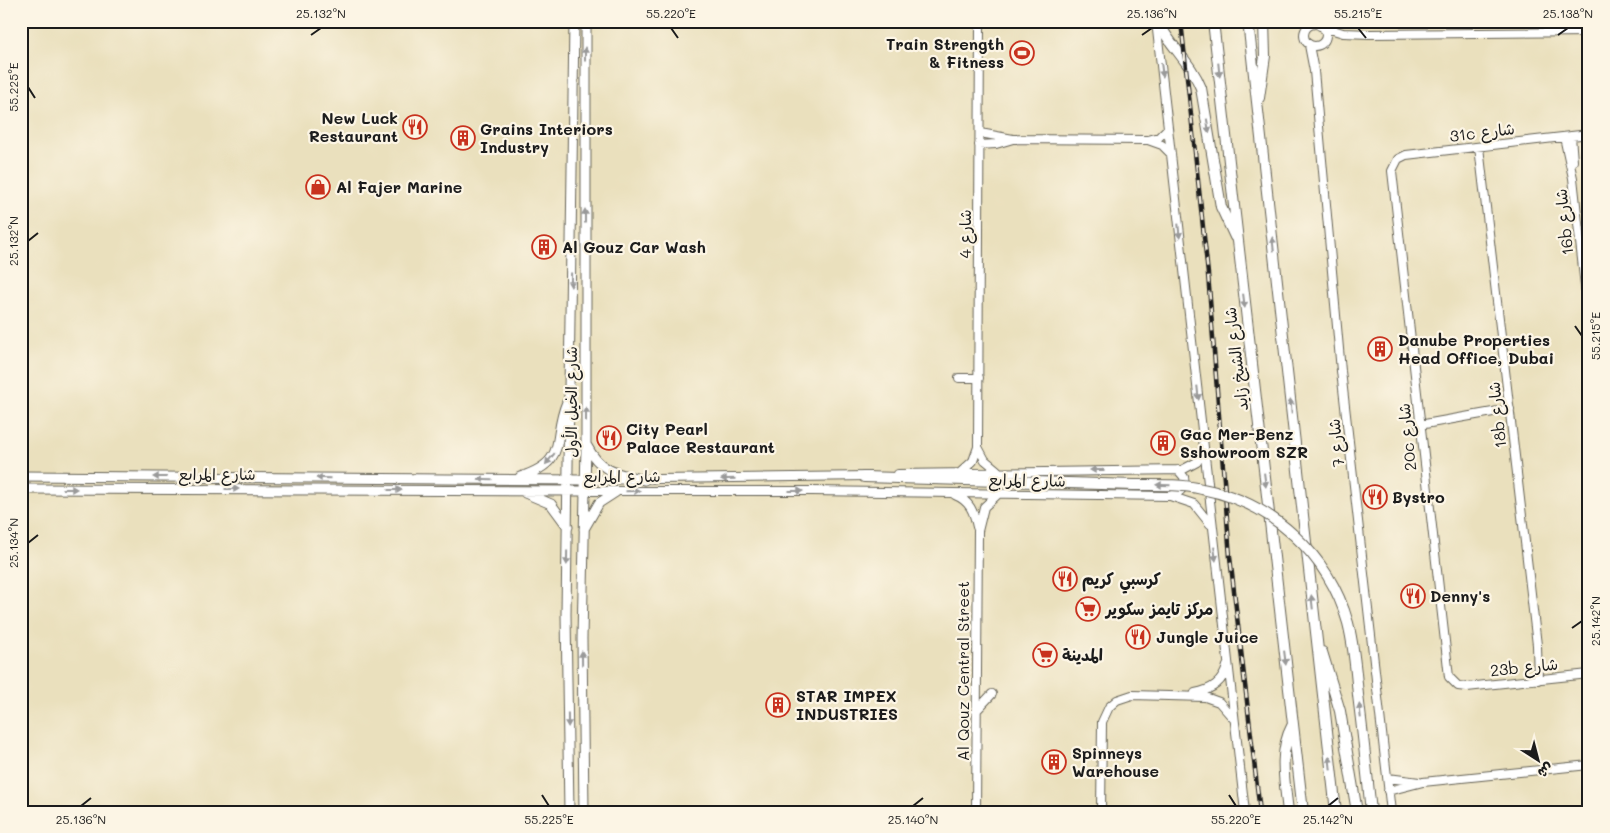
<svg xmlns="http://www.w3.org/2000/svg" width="1610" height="833" viewBox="0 0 1610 833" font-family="Mali,'Playpen Sans Arabic',sans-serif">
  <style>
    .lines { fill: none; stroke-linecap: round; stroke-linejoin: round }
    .minor-casing { stroke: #646154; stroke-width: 10 }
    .major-casing { stroke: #646154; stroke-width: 11 }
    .highway-casing { stroke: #646154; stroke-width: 12 }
    .minor { stroke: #fff; stroke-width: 8 }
    .major { stroke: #fff; stroke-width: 9 }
    .highway { stroke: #fff; stroke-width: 10 }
    .rail-casing { stroke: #1c1c1c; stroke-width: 4.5 }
    .rail { stroke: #fcf5e5; stroke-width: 2.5; stroke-dasharray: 8; stroke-linecap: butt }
    .highway-bridge-casing { stroke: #646154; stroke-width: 12; stroke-linecap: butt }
    .highway-bridge { stroke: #fff; stroke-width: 10 }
    .oneway { fill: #999 }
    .ticks { fill: none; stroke: #1c1c1c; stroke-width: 2 }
    .labels { text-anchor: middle; stroke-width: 4.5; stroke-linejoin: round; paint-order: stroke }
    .poi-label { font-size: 16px; font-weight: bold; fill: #1c1c1c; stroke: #fcf5e5; text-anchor: start }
    .street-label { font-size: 16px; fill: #1c1c1c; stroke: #fcf5e5 }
    .neatline { fill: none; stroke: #1c1c1c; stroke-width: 2 }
    .ticks-label { font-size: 12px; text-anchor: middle; fill: #1c1c1c }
  </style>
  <rect width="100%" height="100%" fill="#fcf5e5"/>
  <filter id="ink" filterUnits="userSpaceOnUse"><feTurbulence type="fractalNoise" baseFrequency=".02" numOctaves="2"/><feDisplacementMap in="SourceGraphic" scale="10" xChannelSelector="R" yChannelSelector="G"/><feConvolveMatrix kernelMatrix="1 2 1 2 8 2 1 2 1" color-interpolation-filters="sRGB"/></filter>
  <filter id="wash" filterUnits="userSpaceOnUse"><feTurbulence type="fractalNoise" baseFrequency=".0096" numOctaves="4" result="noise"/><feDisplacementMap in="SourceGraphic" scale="20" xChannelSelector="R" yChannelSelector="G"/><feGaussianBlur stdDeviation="1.12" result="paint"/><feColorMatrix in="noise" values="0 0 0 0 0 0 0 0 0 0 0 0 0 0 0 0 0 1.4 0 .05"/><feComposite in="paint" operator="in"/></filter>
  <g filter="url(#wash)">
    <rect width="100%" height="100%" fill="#eae0bd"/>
  </g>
  <g filter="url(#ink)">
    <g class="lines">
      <!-- minor casing -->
      <g class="minor-casing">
        <path id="minor" d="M 1156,21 L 1245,812
          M1304 35a11 11 0 1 1 22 0a11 11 0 1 1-22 0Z
          M 1320,26 L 1343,33 L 1370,34 L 1589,32
          M 1309,45 L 1314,71 L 1341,371 L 1391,812
          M 980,133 L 1013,139 L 1148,140 L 1159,137 L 1168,128
          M 1589,134 L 1406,155 L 1398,159 L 1392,171 L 1449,677 L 1458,686 L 1467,687 L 1589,674
          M 1571,136 L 1573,161
          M 1564,137 L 1573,178 L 1589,323
          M 1148,140 L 1162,145 L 1171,154
          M 979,145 L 996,144 L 1013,139
          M 1479,147 L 1537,645 L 1538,680
          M 959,378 L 979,378
          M 1419,425 L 1510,409
          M 978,447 L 985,460 L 997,470
          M 961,472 L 973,461 L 978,447 L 980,21
          M 898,474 L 1182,470 L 1197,462 L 1203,449
          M 585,480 L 869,476
          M 584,491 L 812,491 L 1170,496 L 1194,504 L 1210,524
          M 955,495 C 970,501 974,512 977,527
          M 1170,496 C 1180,493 1186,488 1184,477 L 1178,470
          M 1195,693 C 1211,690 1223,683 1227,666
          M 976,711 L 992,694
          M 1388,778 L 1419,782
          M 1388,791 L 1423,782 L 1589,765
          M 976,812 L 978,531 L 984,507 L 997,495
          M 1101,812 L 1102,722 L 1109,707 L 1117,700 L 1132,695 L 1205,697 L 1219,702 L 1233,718"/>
      </g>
      <!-- major casing -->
      <g class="major-casing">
        <path id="major" d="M 587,446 C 601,473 617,473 644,480
          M 21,476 L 585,480
          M 520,477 C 570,461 551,440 567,402
          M 21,489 L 584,491
          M 525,493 L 551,504 L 568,527
          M 584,529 L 599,503 L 616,492
          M 569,812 L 566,614 L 574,21
          M 584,812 L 582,639 L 586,443 L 586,21"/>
      </g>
      <!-- highway casing -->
      <g class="highway-casing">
        <path id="highway" d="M 1158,21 C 1169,46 1191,62 1201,88 L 1221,207 L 1235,237
          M 1213,21 L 1303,812
          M 1248,21 L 1336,812
          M 1259,98 L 1265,56 L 1264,21
          M 864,477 L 1134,485
          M 1322,652 L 1340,711 L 1357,812
          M 1288,812 C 1285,783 1278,752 1292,726"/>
      </g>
      <!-- minor -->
      <use href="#minor" class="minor"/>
      <!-- major -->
      <use href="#major" class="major"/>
      <!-- highway -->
      <use href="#highway" class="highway"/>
      <!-- rail casing -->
      <g class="rail-casing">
        <path id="rail" d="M 1181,21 L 1208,274 L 1230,557 L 1260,812"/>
      </g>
      <!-- rail -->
      <use href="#rail" class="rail"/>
      <!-- highway-bridge casing -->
      <g class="highway-bridge-casing">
        <path id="highway-bridge" d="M 1134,485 C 1157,485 1180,484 1202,489 C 1272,502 1329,555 1348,623 C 1354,646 1356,671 1358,695 C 1363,734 1367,773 1371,812"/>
      </g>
      <!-- highway-bridge -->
      <use href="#highway-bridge" class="highway-bridge"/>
    </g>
    <!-- one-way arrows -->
    <defs><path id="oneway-solid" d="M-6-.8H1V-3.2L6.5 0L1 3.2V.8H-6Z" transform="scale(1.25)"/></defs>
    <g class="oneway">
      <use href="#oneway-solid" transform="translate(585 54) rotate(-90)"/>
      <use href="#oneway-solid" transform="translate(1162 70) rotate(83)"/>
      <use href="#oneway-solid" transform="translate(1219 70) rotate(84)"/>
      <use href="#oneway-solid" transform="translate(1208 126) rotate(81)"/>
      <use href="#oneway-solid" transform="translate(585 216) rotate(-90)"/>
      <use href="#oneway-solid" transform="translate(1179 231) rotate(84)"/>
      <use href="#oneway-solid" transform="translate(1273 244) rotate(-96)"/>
      <use href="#oneway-solid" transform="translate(571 280) rotate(91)"/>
      <use href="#oneway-solid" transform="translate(1244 301) rotate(83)"/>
      <use href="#oneway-solid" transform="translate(1198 393) rotate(84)"/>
      <use href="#oneway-solid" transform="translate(1291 406) rotate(-96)"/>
      <use href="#oneway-solid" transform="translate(586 414) rotate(-90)"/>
      <use href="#oneway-solid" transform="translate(550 459) rotate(129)"/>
      <use href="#oneway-solid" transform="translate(1097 470) rotate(180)"/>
      <use href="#oneway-solid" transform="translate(160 477) rotate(-180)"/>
      <use href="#oneway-solid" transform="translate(323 478) rotate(-179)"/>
      <use href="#oneway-solid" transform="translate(485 479) rotate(-179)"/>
      <use href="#oneway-solid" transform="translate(728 479) rotate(179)"/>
      <use href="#oneway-solid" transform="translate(1265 480) rotate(83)"/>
      <use href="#oneway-solid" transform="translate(1163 485) rotate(-179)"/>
      <use href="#oneway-solid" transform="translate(70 489)"/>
      <use href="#oneway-solid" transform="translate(232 489)"/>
      <use href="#oneway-solid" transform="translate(395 490)"/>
      <use href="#oneway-solid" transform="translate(633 491) rotate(-1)"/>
      <use href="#oneway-solid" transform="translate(796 491)"/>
      <use href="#oneway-solid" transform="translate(1215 554) rotate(83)"/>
      <use href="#oneway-solid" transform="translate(567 558) rotate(91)"/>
      <use href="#oneway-solid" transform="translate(1312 602) rotate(-96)"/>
      <use href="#oneway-solid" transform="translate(582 658) rotate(-91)"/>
      <use href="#oneway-solid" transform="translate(1285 658) rotate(83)"/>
      <use href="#oneway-solid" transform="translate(1360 711) rotate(-96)"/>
      <use href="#oneway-solid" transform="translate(568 720) rotate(89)"/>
      <use href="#oneway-solid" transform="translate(1330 763) rotate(-96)"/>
    </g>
  </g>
  <!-- ticks -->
  <path class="ticks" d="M 671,28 L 678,38M 1358,28 L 1366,38M 311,35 L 321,28M 1142,35 L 1152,28M 1558,35 L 1568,28M 28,87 L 35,98M 28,241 L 38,233M 1575,326 L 1582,336M 28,543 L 38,535M 1572,628 L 1582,621M 542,795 L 549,806M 1229,795 L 1236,806M 81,806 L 91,798M 913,806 L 923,798M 1328,806 L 1338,798"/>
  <!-- icons -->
  <defs>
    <g id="stadium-ring" transform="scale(1.25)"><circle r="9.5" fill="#fcf5e5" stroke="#c8321e" stroke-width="1.5"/><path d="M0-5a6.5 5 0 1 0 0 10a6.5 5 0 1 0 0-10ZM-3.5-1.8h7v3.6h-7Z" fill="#c8321e"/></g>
    <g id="restaurant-ring" transform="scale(1.25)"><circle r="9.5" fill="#fcf5e5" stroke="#c8321e" stroke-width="1.5"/><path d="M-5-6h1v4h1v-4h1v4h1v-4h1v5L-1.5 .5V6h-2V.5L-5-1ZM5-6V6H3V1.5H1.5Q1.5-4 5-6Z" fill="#c8321e"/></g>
    <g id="building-ring" transform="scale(1.25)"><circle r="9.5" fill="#fcf5e5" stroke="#c8321e" stroke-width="1.5"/><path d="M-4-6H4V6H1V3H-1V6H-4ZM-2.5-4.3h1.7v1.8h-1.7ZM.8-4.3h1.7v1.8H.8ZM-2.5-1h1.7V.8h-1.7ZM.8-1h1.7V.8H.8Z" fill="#c8321e"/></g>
    <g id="shop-ring" transform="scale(1.25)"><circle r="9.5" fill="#fcf5e5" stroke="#c8321e" stroke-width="1.5"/><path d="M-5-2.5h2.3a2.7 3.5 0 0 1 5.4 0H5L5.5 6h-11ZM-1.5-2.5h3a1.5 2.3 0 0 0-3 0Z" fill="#c8321e"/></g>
    <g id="supermarket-ring" transform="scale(1.25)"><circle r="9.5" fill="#fcf5e5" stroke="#c8321e" stroke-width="1.5"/><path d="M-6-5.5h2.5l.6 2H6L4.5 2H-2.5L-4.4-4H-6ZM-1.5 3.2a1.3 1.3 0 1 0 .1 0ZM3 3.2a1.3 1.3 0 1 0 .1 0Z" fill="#c8321e"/></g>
  </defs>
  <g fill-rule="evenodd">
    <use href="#stadium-ring" x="1022" y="53"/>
    <use href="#restaurant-ring" x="415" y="127"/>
    <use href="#building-ring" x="463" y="138"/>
    <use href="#shop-ring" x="318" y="187"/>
    <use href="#building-ring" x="544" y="247"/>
    <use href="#building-ring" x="1380" y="349"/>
    <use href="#restaurant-ring" x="609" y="438"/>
    <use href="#building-ring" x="1163" y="443"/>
    <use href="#restaurant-ring" x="1375" y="497"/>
    <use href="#restaurant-ring" x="1065" y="579"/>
    <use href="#restaurant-ring" x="1413" y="596"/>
    <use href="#supermarket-ring" x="1088" y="609"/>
    <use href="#restaurant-ring" x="1138" y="637"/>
    <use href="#supermarket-ring" x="1045" y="655"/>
    <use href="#building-ring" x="778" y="705"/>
    <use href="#building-ring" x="1054" y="762"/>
  </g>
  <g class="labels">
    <!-- poi labels -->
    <g class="poi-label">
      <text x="1004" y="50" text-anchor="end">Train Strength<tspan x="1004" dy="18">&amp; Fitness</tspan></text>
      <text x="398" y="124" text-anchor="end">New Luck<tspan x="398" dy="18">Restaurant</tspan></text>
      <text x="480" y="135">Grains Interiors<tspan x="480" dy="18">Industry</tspan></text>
      <text x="336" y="193">Al Fajer Marine</text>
      <text x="562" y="253">Al Gouz Car Wash</text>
      <text x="1398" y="346">Danube Properties<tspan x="1398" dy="18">Head Office, Dubai</tspan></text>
      <text x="626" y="435">City Pearl<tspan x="626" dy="18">Palace Restaurant</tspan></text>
      <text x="1180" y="440">Gac Mer-Benz<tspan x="1180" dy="18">Sshowroom SZR</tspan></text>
      <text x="1392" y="503">Bystro</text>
      <text x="1082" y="585">كرسبي كريم</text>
      <text x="1430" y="602">Denny's</text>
      <text x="1106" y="615">مركز تايمز سكوير</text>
      <text x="1156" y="643">Jungle Juice</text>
      <text x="1062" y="661">المدينة</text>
      <text x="796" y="702">STAR IMPEX<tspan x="796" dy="18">INDUSTRIES</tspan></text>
      <text x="1072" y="759">Spinneys<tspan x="1072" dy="18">Warehouse</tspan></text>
    </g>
    <!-- street labels -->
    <g class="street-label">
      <text transform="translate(1482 132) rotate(-7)" y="6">31c شارع</text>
      <text transform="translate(1564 222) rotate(-96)" y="6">16b شارع</text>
      <text transform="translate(965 234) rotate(-90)" y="6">شارع 4</text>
      <text transform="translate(1236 359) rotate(-97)" y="6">شارع الشيخ زايد</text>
      <text transform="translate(571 402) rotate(-90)" y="6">شارع الخيل الأول</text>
      <text transform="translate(1497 415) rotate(-96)" y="6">18b شارع</text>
      <text transform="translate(1407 437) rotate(-96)" y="6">20c شارع</text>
      <text transform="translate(1336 443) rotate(-96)" y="6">شارع 7</text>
      <text x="217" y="480">شارع المرابع</text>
      <text x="622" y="482">شارع المرابع</text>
      <text transform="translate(1027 480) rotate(1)" y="6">شارع المرابع</text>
      <text transform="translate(1524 667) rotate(-6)" y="6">23b شارع</text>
      <text transform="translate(963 671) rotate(-90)" y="6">Al Qouz Central Street</text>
    </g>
  </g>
  <!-- margin -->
  <rect width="1610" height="833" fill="none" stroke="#fcf5e5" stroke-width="55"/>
  <!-- north arrow -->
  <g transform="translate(1538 760) rotate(144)" stroke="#fcf5e5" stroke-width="4" paint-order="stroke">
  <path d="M0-4L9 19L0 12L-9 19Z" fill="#1c1c1c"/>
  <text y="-8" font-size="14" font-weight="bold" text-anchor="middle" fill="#1c1c1c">ش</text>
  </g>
  <rect x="28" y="28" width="1554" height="778" class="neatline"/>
  <g class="ticks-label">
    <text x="321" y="18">25.132°N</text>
    <text x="671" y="18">55.220°E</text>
    <text x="1152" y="18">25.136°N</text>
    <text x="1358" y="18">55.215°E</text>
    <text x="1568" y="18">25.138°N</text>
    <text transform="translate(14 87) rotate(-90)" y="4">55.225°E</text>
    <text transform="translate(14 241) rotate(-90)" y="4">25.132°N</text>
    <text transform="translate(1596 336) rotate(-90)" y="4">55.215°E</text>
    <text transform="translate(14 543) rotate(-90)" y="4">25.134°N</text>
    <text transform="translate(1596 621) rotate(-90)" y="4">25.142°N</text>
    <text x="81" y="824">25.136°N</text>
    <text x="549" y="824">55.225°E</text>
    <text x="913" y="824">25.140°N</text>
    <text x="1236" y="824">55.220°E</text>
    <text x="1328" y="824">25.142°N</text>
  </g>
</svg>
